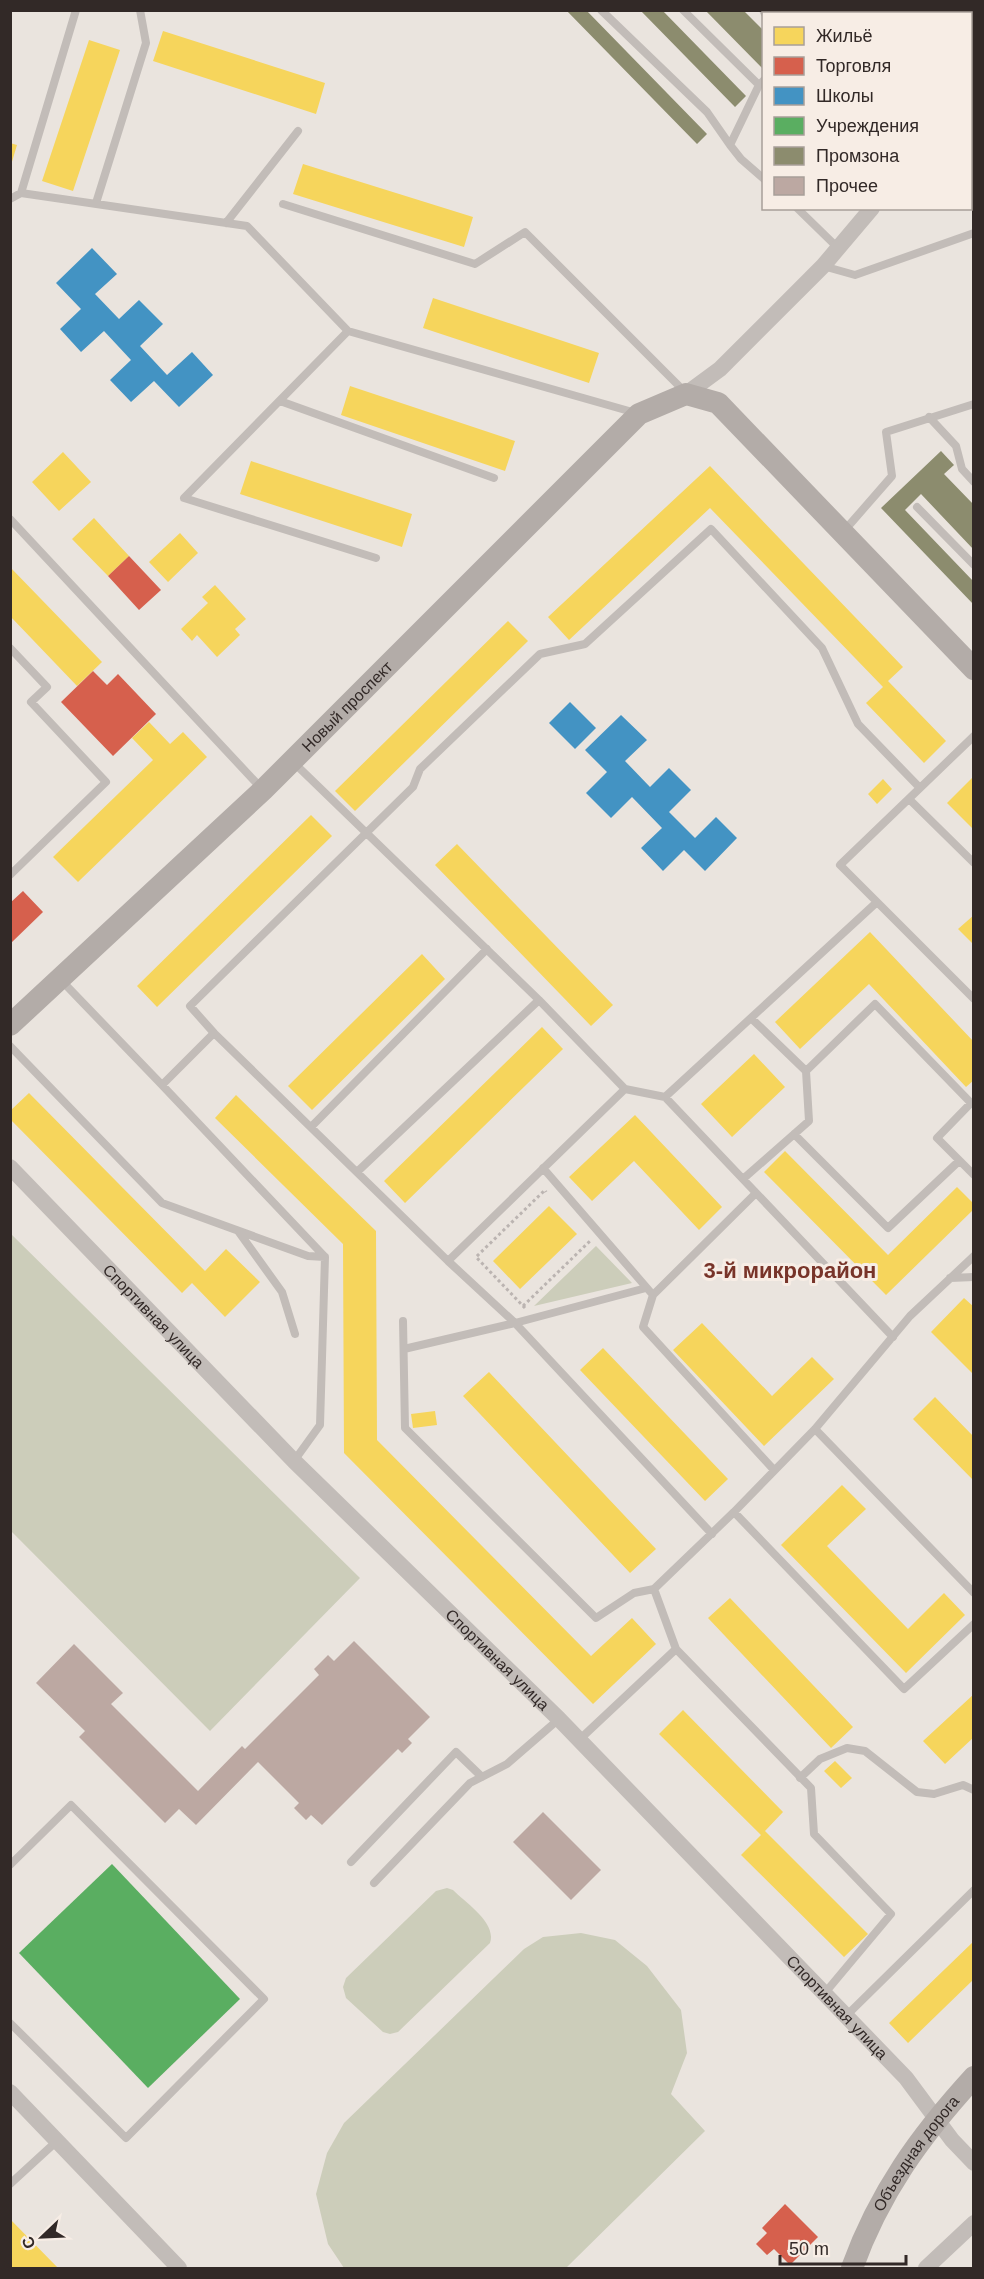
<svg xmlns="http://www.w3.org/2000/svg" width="984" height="2279" viewBox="0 0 984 2279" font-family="Helvetica,sans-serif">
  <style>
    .green { fill: #cccdba }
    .homes { fill: #f6d55c }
    .shops { fill: #d6604d }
    .schools { fill: #4393c3 }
    .public { fill: #5aae61 }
    .industry { fill: #8c8c6e }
    .building { fill: #bca8a2 }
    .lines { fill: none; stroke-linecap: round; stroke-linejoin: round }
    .path { stroke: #bbb4b1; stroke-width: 3; stroke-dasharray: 3 3; stroke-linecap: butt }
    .lane { stroke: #c2bcb8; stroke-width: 8 }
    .street { stroke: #c2bcb8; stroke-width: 16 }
    .secondary { stroke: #b3aca8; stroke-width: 22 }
    .labels { text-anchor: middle; stroke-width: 6; stroke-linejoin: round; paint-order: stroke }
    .street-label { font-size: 16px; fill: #322927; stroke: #f7ede5 }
    .district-label { font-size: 22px; font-weight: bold; fill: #783429; stroke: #f7ede5 }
  </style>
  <rect width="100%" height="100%" fill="#eae4de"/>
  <!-- green -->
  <path class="green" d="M 11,1234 L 360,1578 L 210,1731 L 11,1531 Z
    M 596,1246 L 632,1283 L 534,1306 Z
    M 447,1888 L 453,1890 C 466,1903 497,1923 490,1943 L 398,2032 L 390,2034 L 383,2032 L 346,1998 L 343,1987 L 346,1978 L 436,1891 Z
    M 581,1933 L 615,1940 L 647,1966 L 681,2010 L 687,2053 L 671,2094 L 705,2131 L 566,2268 L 344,2268 L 328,2244 L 316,2194 L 327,2153 L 344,2123 L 524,1949 L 543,1937 Z"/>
  <!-- homes -->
  <path class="homes" d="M 163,31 L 325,83 L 316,114 L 153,61 Z
    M 89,40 L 120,50 L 73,191 L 42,181 Z
    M 10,143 L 17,145 L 11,165 L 10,165 Z
    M 303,164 L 473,217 L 464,247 L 293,194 Z
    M 433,298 L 599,353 L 589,383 L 423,328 Z
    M 350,386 L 515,441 L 505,471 L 341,415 Z
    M 63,452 L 91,482 L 59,511 L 32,482 Z
    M 251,461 L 412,514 L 402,547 L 240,494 Z
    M 710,466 L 903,667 L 888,681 L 946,741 L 924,763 L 866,703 L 883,687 L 710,508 L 569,640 L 548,617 Z
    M 94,518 L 129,556 L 108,576 L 72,539 Z
    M 180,533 L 198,553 L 168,582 L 149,562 Z
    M 10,567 L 102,662 L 77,686 L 10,616 Z
    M 215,585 L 246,619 L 235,629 L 240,635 L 217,657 L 197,635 L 192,641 L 181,629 L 208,603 L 202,597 Z
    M 508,621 L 528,641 L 355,811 L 335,791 Z
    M 149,722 L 170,744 L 183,732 L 207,757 L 78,882 L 53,857 L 153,760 L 132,738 Z
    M 974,776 L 974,830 L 947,803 Z
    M 883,779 L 892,789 L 877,804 L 868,794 Z
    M 311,815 L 332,836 L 157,1007 L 137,986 Z
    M 457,844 L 613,1005 L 591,1026 L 435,865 Z
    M 974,915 L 974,945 L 958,929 Z
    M 870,932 L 974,1042 L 974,1080 L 966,1087 L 869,984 L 800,1049 L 775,1022 Z
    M 422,954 L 445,979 L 312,1110 L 288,1086 Z
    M 542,1027 L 563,1049 L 405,1203 L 384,1181 Z
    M 754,1054 L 785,1087 L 732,1137 L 701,1104 Z
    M 29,1093 L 205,1271 L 226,1249 L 260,1282 L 225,1317 L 192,1283 L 182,1293 L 10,1119 L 10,1111 Z
    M 236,1095 L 376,1231 L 377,1440 L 591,1656 L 632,1618 L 656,1644 L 593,1704 L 344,1453 L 343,1244 L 215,1118 Z
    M 635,1115 L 722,1207 L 699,1230 L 634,1161 L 592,1201 L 569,1177 Z
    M 785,1151 L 888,1255 L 957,1187 L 974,1204 L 974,1209 L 886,1295 L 764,1172 Z
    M 549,1206 L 577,1234 L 520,1289 L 493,1261 Z
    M 964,1298 L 974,1307 L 974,1371 L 972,1373 L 931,1332 Z
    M 702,1323 L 772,1396 L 812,1357 L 834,1379 L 764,1446 L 673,1350 Z
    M 603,1348 L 728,1479 L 705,1501 L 580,1370 Z
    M 489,1372 L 656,1549 L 630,1573 L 463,1396 Z
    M 935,1397 L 974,1437 L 974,1481 L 913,1419 Z
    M 435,1411 L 437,1425 L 413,1428 L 411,1414 Z
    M 842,1485 L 866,1509 L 827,1546 L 908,1629 L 944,1593 L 965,1615 L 906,1673 L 781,1545 Z
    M 730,1598 L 853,1727 L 831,1748 L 708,1618 Z
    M 974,1694 L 974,1737 L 945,1764 L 923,1741 Z
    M 683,1710 L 783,1812 L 765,1831 L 868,1934 L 844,1957 L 741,1855 L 761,1835 L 659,1734 Z
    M 835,1761 L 852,1778 L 841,1788 L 824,1771 Z
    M 974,1941 L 974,1979 L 908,2043 L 889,2023 Z
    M 10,2219 L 58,2268 L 13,2268 L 10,2266 Z"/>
  <!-- shops -->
  <path class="shops" d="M 129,556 L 161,590 L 139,610 L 108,576 Z
    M 93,671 L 107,685 L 118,674 L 156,714 L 113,756 L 61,702 Z
    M 23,891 L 43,912 L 10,944 L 10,903 Z
    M 785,2204 L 818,2237 L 790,2265 L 774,2249 L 767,2255 L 756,2244 L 767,2233 L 762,2228 Z"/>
  <!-- schools -->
  <path class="schools" d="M 92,248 L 117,274 L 95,294 L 119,319 L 139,300 L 163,324 L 140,346 L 167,375 L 192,352 L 213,375 L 179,407 L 154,381 L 131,402 L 110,380 L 131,360 L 104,331 L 81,352 L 60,329 L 81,309 L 56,283 Z
    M 570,702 L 596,728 L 575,749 L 549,723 Z
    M 621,715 L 647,740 L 625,761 L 650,787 L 669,768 L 691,790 L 669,812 L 695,838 L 716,817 L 737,838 L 705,871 L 684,850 L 663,871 L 641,848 L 662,828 L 632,797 L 611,818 L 586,793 L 607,772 L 585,750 Z"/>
  <!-- public -->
  <path class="public" d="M 112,1864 L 240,1999 L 148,2088 L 19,1953 Z"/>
  <!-- industry -->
  <path class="industry" d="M 566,10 L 586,10 L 707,134 L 697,144 Z
    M 640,10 L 662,10 L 746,96 L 735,107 Z
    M 705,10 L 743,10 L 764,31 L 764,70 Z
    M 778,10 L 820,10 L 821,12 L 819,14 L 780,14 Z
    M 941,451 L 954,465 L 944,474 L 974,505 L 974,550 L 921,494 L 905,510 L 974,582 L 974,605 L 881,508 Z"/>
  <!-- building -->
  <path class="building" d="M 354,1641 L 430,1717 L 408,1739 L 412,1743 L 402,1753 L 398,1749 L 322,1825 L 311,1815 L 306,1820 L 294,1808 L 299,1803 L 258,1762 L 196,1825 L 179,1809 L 165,1823 L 79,1737 L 85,1731 L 36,1683 L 74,1644 L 123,1693 L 111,1704 L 198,1791 L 242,1746 L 245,1749 L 319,1675 L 314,1669 L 328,1655 L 334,1661 Z
    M 543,1812 L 601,1870 L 571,1900 L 513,1842 Z"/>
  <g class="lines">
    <!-- path -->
    <path class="path" d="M 523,1306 L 590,1241
      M 525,1308 L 476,1257 L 545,1190 L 546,1192"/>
    <!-- lane -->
    <path class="lane" d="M 601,10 L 707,112 L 730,145
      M 683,10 L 759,85
      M 763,10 L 765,14
      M 833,14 L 836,10
      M 871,14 L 872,10
      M 764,80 L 759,85 L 730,145 L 741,159 L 764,179
      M 21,193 L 247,226 L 348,331
      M 10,199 L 21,193 L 76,10
      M 96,203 L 146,43 L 140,10
      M 283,204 L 475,264 L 525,232 L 686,393
      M 797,208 L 838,248
      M 226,223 L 298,131
      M 823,266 L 855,275 L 974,233
      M 280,401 L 494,478
      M 929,417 L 956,446 L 962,469 L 974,482
      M 917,507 L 974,565
      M 10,519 L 262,789
      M 844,531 L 892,476 L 886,432 L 974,404
      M 376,558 L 184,498 L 348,331 L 636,413
      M 10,648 L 47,687 L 31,702 L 106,782 L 10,875
      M 292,761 L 539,1000 L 625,1089
      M 909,799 L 974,863
      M 877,902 L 974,999
      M 60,979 L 162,1085 L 214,1033 L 448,1261 L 625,1089 L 665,1097 L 877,902 L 840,865 L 974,736
      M 214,1033 L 190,1006 L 413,787 L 420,769 L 540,654 L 585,644 L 711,529 L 822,648 L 858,724 L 920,788
      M 10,1046 L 162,1203 L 308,1256 L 325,1257 L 162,1085
      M 806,1071 L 875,1004 L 971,1103 L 937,1138 L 974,1175
      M 665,1097 L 893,1337
      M 311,1127 L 487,949
      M 794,1134 L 888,1228 L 959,1161
      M 543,1168 L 653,1295 L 756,1193
      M 357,1172 L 539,1000
      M 743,1179 L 809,1121 L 806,1071 L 751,1018
      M 238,1231 L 282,1292 L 295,1334
      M 448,1261 L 515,1323 L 646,1288
      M 950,1278 L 974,1277
      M 653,1295 L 643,1327 L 774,1470
      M 403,1321 L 405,1428 L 596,1618 L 634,1593 L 654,1589
      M 404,1349 L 515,1323 L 712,1534
      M 815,1429 L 974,1593
      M 294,1461 L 320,1425 L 325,1257
      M 734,1512 L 904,1689 L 974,1624
      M 676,1649 L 811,1788 L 814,1834 L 891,1914 L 824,1994
      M 579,1740 L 676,1649 L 654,1589 L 734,1512 L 815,1429 L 910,1316 L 974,1256
      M 800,1778 L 820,1759 L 847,1748 L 865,1751 L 917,1792 L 934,1794 L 963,1785 L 974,1790
      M 351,1862 L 456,1752 L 482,1777
      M 10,1865 L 71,1805 L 264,1999 L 126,2138 L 10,2023
      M 374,1883 L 470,1783 L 507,1764 L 559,1719
      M 846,2016 L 974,1890
      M 10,2184 L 57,2141"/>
    <!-- street -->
    <g class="street">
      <path d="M 942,14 L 942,10"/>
      <path d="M 970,110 L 974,110"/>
      <path d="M 686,394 L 720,369 L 823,266 L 872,208"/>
      <path id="s1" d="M 10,1167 L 294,1461 L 559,1719 L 906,2078 L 952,2140 L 974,2163"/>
      <path d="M 10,2092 L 179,2268"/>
      <path d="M 926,2268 L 974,2223"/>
    </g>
    <!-- secondary -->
    <g class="secondary">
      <path id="s2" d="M 10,1025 L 263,790 L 639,414 L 686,394 L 718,403 L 974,669"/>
      <path id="s3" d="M 852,2268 C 879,2193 920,2136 974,2077"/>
    </g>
  </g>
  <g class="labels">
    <!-- street labels -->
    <g class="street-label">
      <text dy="6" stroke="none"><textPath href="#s2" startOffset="464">Новый проспект</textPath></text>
      <text dy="6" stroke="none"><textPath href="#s1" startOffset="207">Спортивная улица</textPath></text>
      <text dy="6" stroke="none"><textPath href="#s1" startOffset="693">Спортивная улица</textPath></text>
      <text dy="6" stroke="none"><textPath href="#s1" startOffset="1179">Спортивная улица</textPath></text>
      <text dy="6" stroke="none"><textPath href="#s3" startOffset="132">Объездная дорога</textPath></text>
    </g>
    <!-- district labels -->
    <g class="district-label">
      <text x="790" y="1278">3-й микрорайон</text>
    </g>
  </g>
  <!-- border -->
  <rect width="984" height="2279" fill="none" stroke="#322927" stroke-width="24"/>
  <!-- legend -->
  <rect x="762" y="12" width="210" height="198" fill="#f7ede5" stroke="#a89f99" stroke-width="1.5"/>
  <rect x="774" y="27" width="30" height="18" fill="#f6d55c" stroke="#a89f99" stroke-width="1.5"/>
  <text x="816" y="42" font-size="18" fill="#322927">Жильё</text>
  <rect x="774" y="57" width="30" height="18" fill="#d6604d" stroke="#a89f99" stroke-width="1.5"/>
  <text x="816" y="72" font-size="18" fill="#322927">Торговля</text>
  <rect x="774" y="87" width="30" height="18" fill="#4393c3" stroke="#a89f99" stroke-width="1.5"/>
  <text x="816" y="102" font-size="18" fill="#322927">Школы</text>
  <rect x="774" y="117" width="30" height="18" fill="#5aae61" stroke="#a89f99" stroke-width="1.5"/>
  <text x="816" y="132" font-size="18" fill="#322927">Учреждения</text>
  <rect x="774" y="147" width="30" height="18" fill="#8c8c6e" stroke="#a89f99" stroke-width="1.5"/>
  <text x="816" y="162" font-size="18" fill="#322927">Промзона</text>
  <rect x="774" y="177" width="30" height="18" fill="#bca8a2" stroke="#a89f99" stroke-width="1.5"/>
  <text x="816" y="192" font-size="18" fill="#322927">Прочее</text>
  <!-- north arrow -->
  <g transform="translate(42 2237) rotate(247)" stroke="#f7ede5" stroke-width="4.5" paint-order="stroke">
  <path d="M0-4.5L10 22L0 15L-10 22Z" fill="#322927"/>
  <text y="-9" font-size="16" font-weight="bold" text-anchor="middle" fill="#322927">С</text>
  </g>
  <!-- scale -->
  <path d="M780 2255v9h126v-9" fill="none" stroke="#322927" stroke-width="3"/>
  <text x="789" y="2255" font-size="18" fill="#322927" stroke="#f7ede5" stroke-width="4.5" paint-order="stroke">50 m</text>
</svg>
